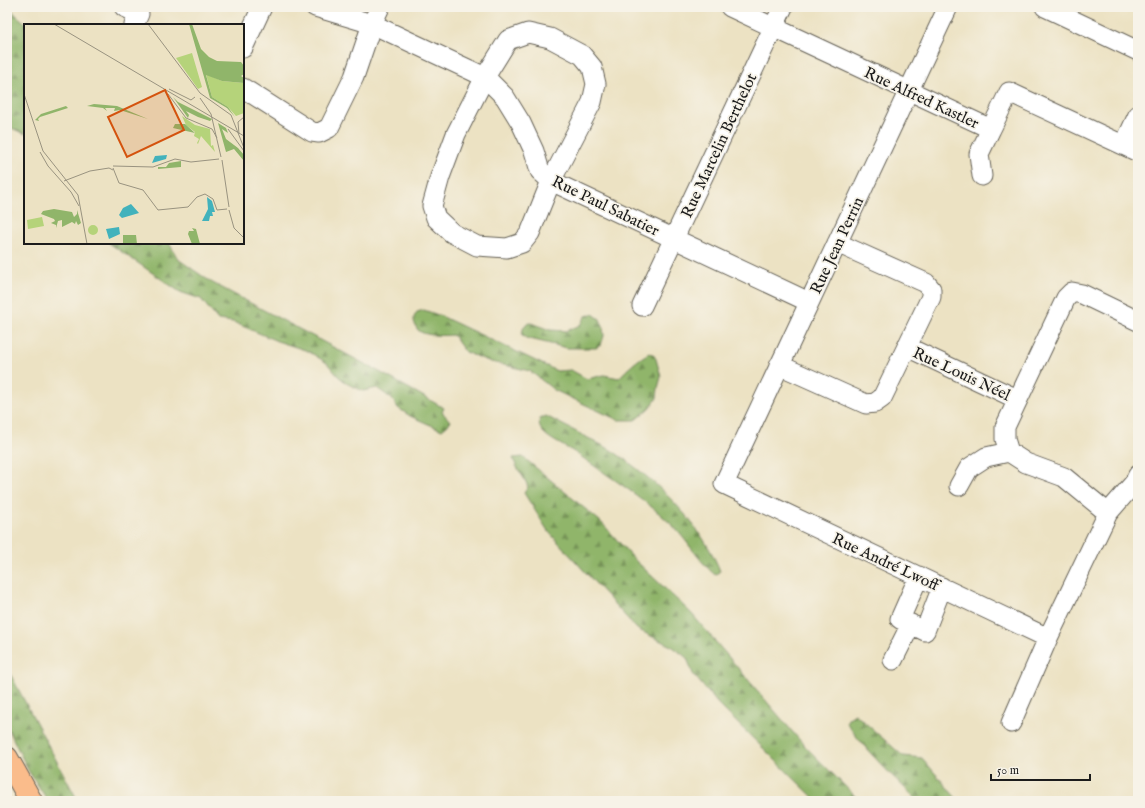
<svg xmlns="http://www.w3.org/2000/svg" width="1145" height="808" viewBox="0 0 1145 808" font-family="'IM FELL English',serif">
  <style>
    .forest { fill: url(#forest-firs); stroke: #566843 }
    .lines { fill: none; stroke-linecap: round; stroke-linejoin: round }
    .minor-casing { stroke: #656156; stroke-width: 21 }
    .highway-casing { stroke: #656156; stroke-width: 24 }
    .minor { stroke: #fff; stroke-width: 19 }
    .highway { stroke: #fabc8b; stroke-width: 22 }
    .labels { text-anchor: middle; stroke-width: 3.5; stroke-linejoin: round; paint-order: stroke }
    .street-label { font-size: 16px; fill: #1c1c1c; stroke: #f7f3e8 }
    .inset-road { fill: none; stroke: #999380; stroke-width: 1 }
    .view { fill: #d4530e; fill-opacity: 0.15; stroke: #d4530e; stroke-width: 2 }
    .inset-edge { fill: none; stroke: #1c1c1c; stroke-width: 2 }
  </style>
  <defs>
    <pattern id="forest-firs" width="22" height="20" patternUnits="userSpaceOnUse"><rect width="22" height="20" fill="#90b56a"/><path d="M5 1l3.5 6h-7zM16 11l3.5 6h-7z" fill="#759256"/></pattern>
  </defs>
  <rect width="100%" height="100%" fill="#f7f3e8"/>
  <filter id="ink" filterUnits="userSpaceOnUse"><feTurbulence type="fractalNoise" baseFrequency=".025" numOctaves="2"/><feDisplacementMap in="SourceGraphic" scale="8" xChannelSelector="R" yChannelSelector="G"/><feConvolveMatrix kernelMatrix="1 2 1 2 8 2 1 2 1" color-interpolation-filters="sRGB"/></filter>
  <filter id="wash" filterUnits="userSpaceOnUse"><feTurbulence type="fractalNoise" baseFrequency=".012" numOctaves="4" result="noise"/><feDisplacementMap in="SourceGraphic" scale="16" xChannelSelector="R" yChannelSelector="G"/><feGaussianBlur stdDeviation="0.9" result="paint"/><feColorMatrix in="noise" values="0 0 0 0 0 0 0 0 0 0 0 0 0 0 0 0 0 1.4 0 .05"/><feComposite in="paint" operator="in"/></filter>
  <g filter="url(#wash)">
    <rect width="100%" height="100%" fill="#ece2c3"/>
    <!-- forest -->
    <path class="forest" d="M 7,7 L 9,7 L 17,16 L 28,25 L 25,25 L 25,134 L 7,126 Z
      M 109,243 L 169,243 L 178,259 L 211,282 L 378,371 L 444,408 L 442,412 L 450,421 L 448,425 L 442,430 L 410,416 L 398,408 L 392,399 L 377,388 L 363,391 L 348,384 L 338,376 L 327,363 L 308,351 L 277,341 L 233,322 L 218,320 L 201,299 L 180,292 Z
      M 424,310 L 441,316 L 557,371 L 571,370 L 587,379 L 604,375 L 619,378 C 628,368 637,360 649,353 L 653,354 L 656,359 L 661,377 L 658,388 L 657,398 L 649,409 L 635,420 L 618,420 L 554,390 L 530,371 L 491,362 L 465,352 L 453,335 C 445,336 423,336 418,330 C 416,328 416,326 415,324 C 413,319 414,316 417,312 Z
      M 593,314 L 600,319 L 603,327 L 604,336 L 601,345 L 596,348 L 567,348 L 526,338 L 522,335 L 523,329 L 526,324 L 531,323 L 550,330 L 567,331 L 580,325 L 586,316 Z
      M 546,416 C 561,424 577,432 592,440 C 599,444 607,447 614,452 C 655,479 702,524 720,571 L 715,575 C 698,560 687,540 671,524 C 644,498 611,478 580,456 C 570,448 550,441 542,431 C 539,427 539,423 540,419 Z
      M 523,457 L 601,522 L 635,560 L 691,613 L 803,744 L 860,801 L 817,801 L 719,705 L 693,674 L 687,658 L 673,647 L 637,629 L 548,531 L 524,493 L 528,487 C 524,476 517,470 513,458 Z
      M 7,668 L 78,801 L 48,801 L 28,770 L 7,726 Z
      M 855,714 L 903,756 L 922,758 L 956,798 L 965,801 L 918,801 C 895,778 864,750 846,722 L 849,718 Z"/>
  </g>
  <g filter="url(#ink)">
    <g class="lines">
      <!-- minor casing -->
      <g class="minor-casing">
        <path id="minor" d="M 124,7 L 139,14 L 134,25
          M 315,7 L 372,24 L 485,77 L 505,97 L 521,123 L 534,151 L 540,171 L 551,181 L 809,302
          M 730,7 L 991,129 L 1009,92 L 1138,152
          M 948,7 L 724,484 L 1048,638
          M 1045,7 L 1138,51
          M 528,33 L 550,38 L 582,55 L 592,67 L 596,84 L 592,102 L 551,181 L 530,233 L 522,243 L 507,248 L 477,246 L 452,233 L 436,218 L 432,206 L 440,177 L 456,134 L 485,77 L 508,40 Z
          M 243,48 L 262,7
          M 243,88 L 312,132 L 319,133 L 329,128 L 354,77 L 372,24 L 380,7
          M 1124,145 L 1138,115
          M 982,176 L 979,154 L 991,129
          M 642,306 L 783,7
          M 907,347 L 1017,399
          M 779,365 L 866,404 L 875,403 L 882,398 L 931,297 L 931,289 L 926,283 L 837,243
          M 959,486 L 969,468 L 986,457 L 1009,452
          M 1108,513 L 1064,477 L 1026,463 L 1009,452 L 1005,439 L 1005,427 L 1066,298 L 1072,292 L 1082,294 L 1138,321
          M 919,576 L 900,619 L 925,631 L 942,587
          M 893,660 L 911,624
          M 1011,723 L 1048,638 L 1108,513 L 1134,483 L 1138,475"/>
      </g>
      <!-- highway casing -->
      <g class="highway-casing">
        <path id="highway" d="M 7,758 L 31,801"/>
      </g>
      <!-- minor -->
      <use href="#minor" class="minor"/>
      <!-- highway -->
      <use href="#highway" class="highway"/>
    </g>
  </g>
  <g class="labels">
    <!-- street labels -->
    <g class="street-label">
      <text transform="translate(922 97) rotate(25)" y="6">Rue Alfred Kastler</text>
      <text transform="translate(718 145) rotate(-65)" y="6">Rue Marcelin Berthelot</text>
      <text transform="translate(606 205) rotate(26)" y="6">Rue Paul Sabatier</text>
      <text transform="translate(836 245) rotate(-65)" y="6">Rue Jean Perrin</text>
      <text transform="translate(962 373) rotate(25)" y="6">Rue Louis Néel</text>
      <text transform="translate(886 561) rotate(25)" y="6">Rue André Lwoff</text>
    </g>
  </g>
  <!-- overview -->
  <g transform="translate(24 24)">
    <rect width="220" height="220" fill="#ece2c3"/>
    <path d="M 168,29 L 178,63 L 174,65 L 152,34 ZM 182,50 L 198,57 L 220,59 L 220,89 L 212,92 L 204,83 L 188,73 ZM 158,92 L 171,101 L 186,105 L 187,122 L 189,121 L 191,128 L 177,112 L 174,120 L 173,119 L 175,115 L 170,112 L 171,108 L 162,101 ZM 18,193 L 20,202 L 4,205 L 3,196 ZM64 206a5 5 0 1 1 10 0a5 5 0 1 1-10 0Z" fill="#b5d37a"/>
    <path d="M 165,0 L 168,0 L 177,25 L 185,33 L 193,37 L 217,38 L 220,42 L 220,50 L 217,52 L 220,54 L 220,59 L 198,57 L 182,51 L 188,73 L 204,83 L 211,93 L 203,84 L 186,74 ZM 149,73 L 154,78 L 188,95 L 186,97 L 174,93 L 162,87 L 165,91 L 164,94 ZM 70,80 L 93,82 L 124,95 L 96,86 L 90,87 L 91,84 L 81,84 L 83,87 L 79,84 L 63,82 ZM 42,82 L 44,84 L 16,93 L 14,95 L 15,97 L 11,96 L 17,90 ZM 194,99 L 202,104 L 204,109 L 198,105 L 202,115 L 214,124 L 220,131 L 220,137 L 210,125 L 202,128 ZM 151,100 L 161,100 L 171,109 L 149,104 ZM 157,137 L 157,143 L 134,145 L 134,143 L 142,143 L 145,139 ZM 30,185 L 48,188 L 50,193 L 53,190 L 53,186 L 57,199 L 54,201 L 52,197 L 51,200 L 48,198 L 38,203 L 38,196 L 34,197 L 32,204 L 32,201 L 27,199 L 31,197 L 30,195 L 17,190 L 19,187 ZM 168,204 L 172,205 L 176,220 L 168,220 L 164,210 L 165,207 L 170,207 ZM 99,211 L 112,211 L 113,220 L 99,220 Z" fill="#90b56a"/>
    <path d="M 143,131 L 142,135 L 128,139 L 131,132 ZM 183,173 L 188,177 L 191,188 L 188,188 L 189,192 L 186,192 L 185,197 L 178,197 L 184,185 ZM 107,180 L 115,189 L 98,194 L 95,191 L 99,184 ZM 95,203 L 96,210 L 85,215 L 82,205 Z" fill="#42b2bc"/>
    <path class="inset-road" d="M 30,0 L 220,112M 124,0 L 176,69 L 207,91 L 220,124M 145,65 L 167,76 L 171,73M 0,70 L 19,127 L 54,171 L 63,220M 144,70 L 162,94 L 188,105 L 193,114M 176,74 L 187,90 L 197,133M 204,105 L 220,127M 215,110 L 214,98 L 220,93M 16,128 L 24,142 L 47,168 L 55,182M 198,136 L 205,183M 89,142 L 129,143 L 151,135 L 167,138 L 195,135M 89,144 L 95,159 L 119,166 L 134,186 L 164,183 L 173,173 L 181,170 L 189,175 L 193,186 L 203,185M 40,157 L 66,147 L 85,144 L 89,146M 205,186 L 210,204 L 220,214"/>
    <path class="view" d="M 141,66 L 160,106 L 103,133 L 84,93 Z"/>
    <rect width="220" height="220" class="inset-edge"/>
  </g>
  <!-- margin -->
  <rect width="1145" height="808" fill="none" stroke="#f7f3e8" stroke-width="24"/>
  <!-- scale -->
  <path d="M991 774v6h99v-6" fill="none" stroke="#1c1c1c" stroke-width="2"/>
  <text x="997" y="774" font-size="12" fill="#1c1c1c" stroke="#f7f3e8" stroke-width="3" paint-order="stroke">50 m</text>
</svg>
